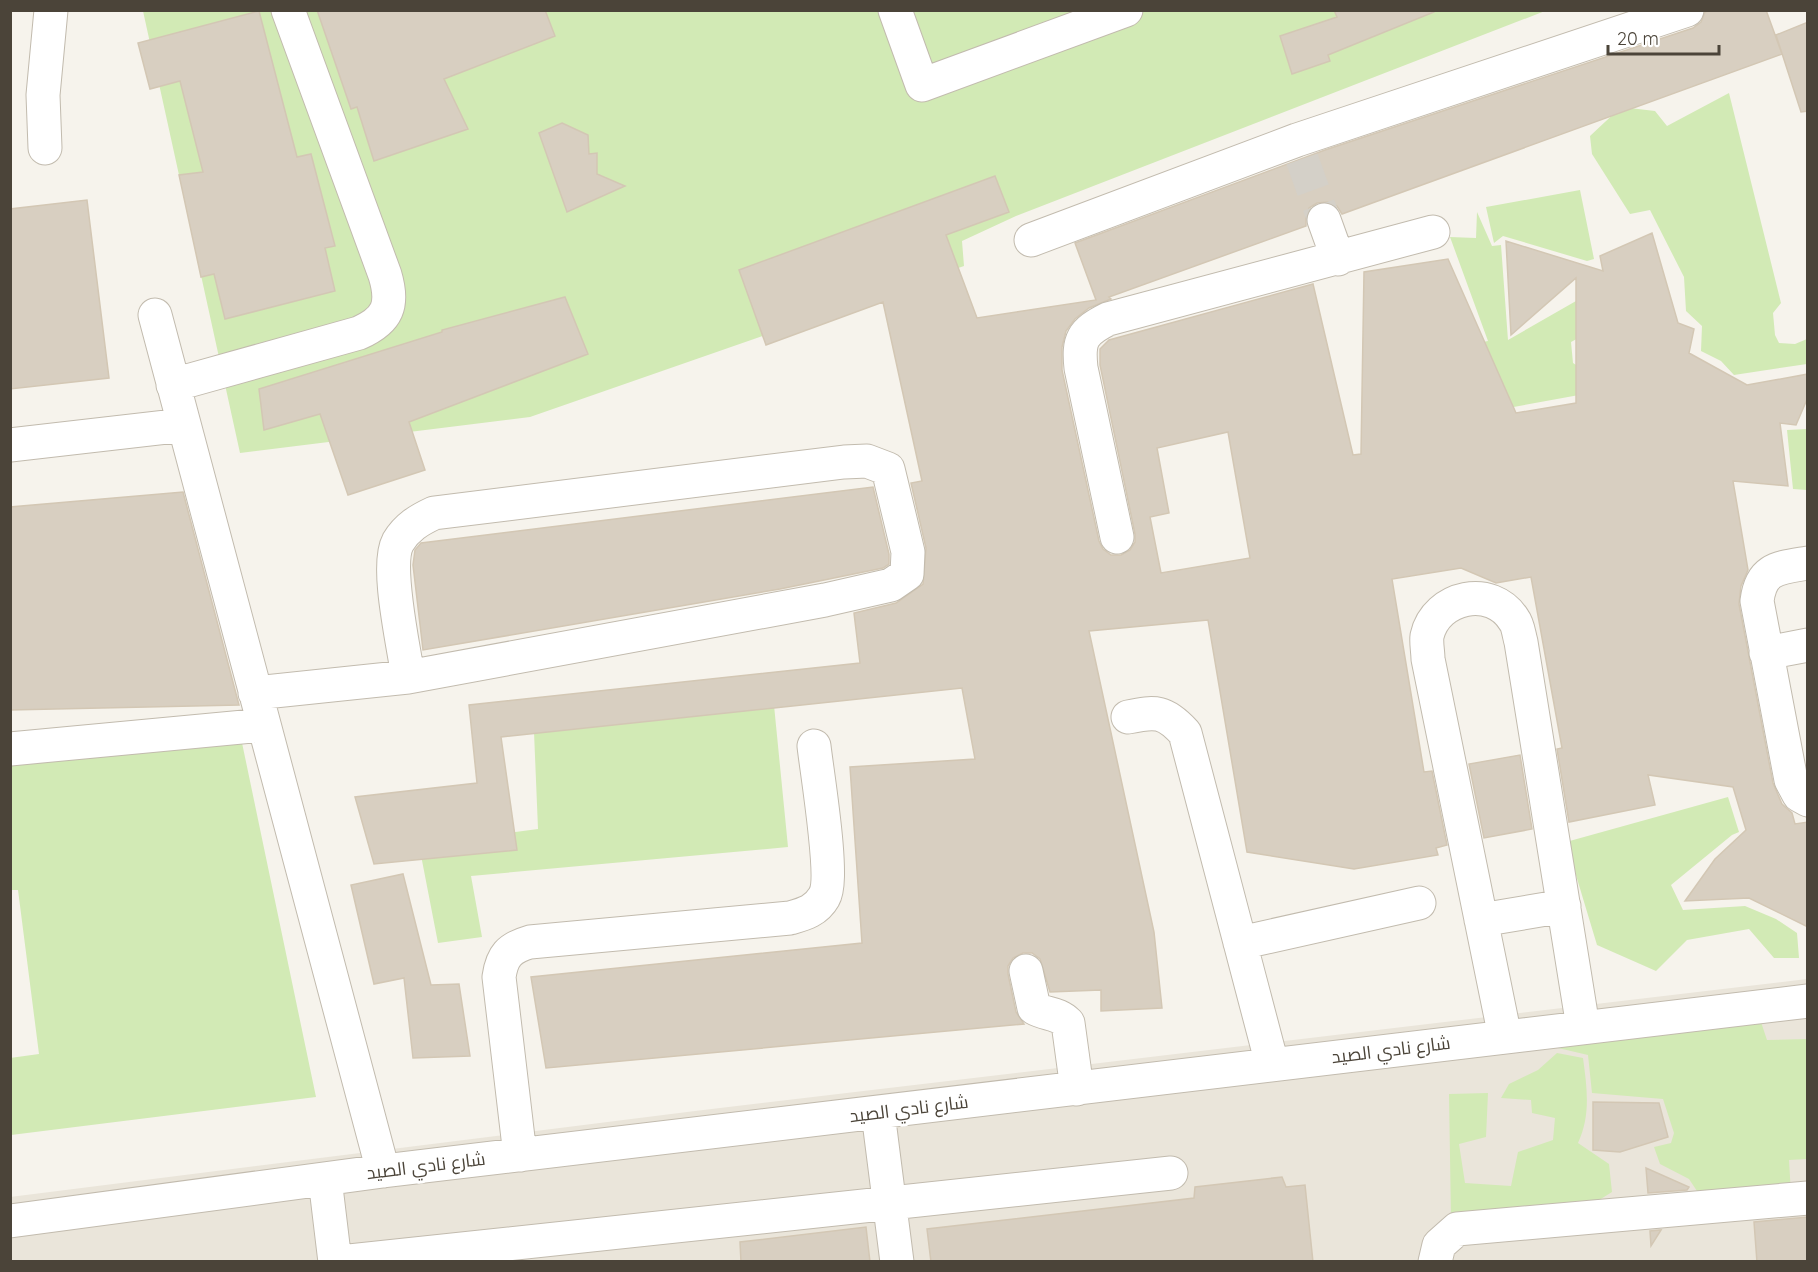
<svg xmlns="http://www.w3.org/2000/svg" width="1818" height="1272" viewBox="0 0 1818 1272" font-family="Quicksand,Cairo,sans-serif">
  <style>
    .residential { fill: #eae5da }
    .green { fill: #d2eab5 }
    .building { fill: #d8cfc1; stroke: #d3c7b4; stroke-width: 1.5; fill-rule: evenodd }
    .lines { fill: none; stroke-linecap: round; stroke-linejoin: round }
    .minor-tunnel { stroke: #d4d0c8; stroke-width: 33; stroke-dasharray: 33 16; stroke-linecap: butt }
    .minor-casing { stroke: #c2bbae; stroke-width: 35 }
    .minor { stroke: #fff; stroke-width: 33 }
    .labels { text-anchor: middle; stroke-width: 6; stroke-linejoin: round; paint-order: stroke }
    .street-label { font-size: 18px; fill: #4b4439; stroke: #fff }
  </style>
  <rect width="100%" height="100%" fill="#f6f3ec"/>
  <!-- residential -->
  <path class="residential" d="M 1807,979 L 1807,1261 L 11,1262 L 10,1197 L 695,1111 Z"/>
  <!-- green -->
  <path class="green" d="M 143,11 L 1545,11 L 1016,216 L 962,241 L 964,266 L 530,417 L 240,453 Z
    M 1729,93 L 1781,303 L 1773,313 L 1775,335 L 1779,343 L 1795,344 L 1807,339 L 1807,364 L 1734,375 L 1721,361 L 1701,351 L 1702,326 L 1686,311 L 1684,277 L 1650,210 L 1630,214 L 1592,154 L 1590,136 L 1621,107 L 1655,111 L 1667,126 Z
    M 1580,190 L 1594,259 L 1587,261 L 1503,236 L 1494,243 L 1486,207 Z
    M 1477,212 L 1492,246 L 1501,245 L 1508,340 L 1583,297 L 1584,335 L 1571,342 L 1573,363 L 1590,374 L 1601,391 L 1448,419 L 1473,344 L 1488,341 L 1450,237 L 1476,238 Z
    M 1807,429 L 1807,490 L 1793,489 L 1787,430 Z
    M 773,695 L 788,847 L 471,876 L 482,937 L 438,943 L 419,845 L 538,829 L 534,732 Z
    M 241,738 L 316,1097 L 11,1135 L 10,1058 L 39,1054 L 18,890 L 11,890 L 11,765 Z
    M 1728,797 L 1739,832 L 1732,835 L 1671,885 L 1683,910 L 1745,906 L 1776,919 L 1797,933 L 1799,958 L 1774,958 L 1749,929 L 1687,940 L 1656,971 L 1597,945 L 1566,842 Z
    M 1760,1019 L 1767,1040 L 1807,1039 L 1807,1159 L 1789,1160 L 1791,1194 L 1701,1197 L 1689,1179 L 1660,1164 L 1654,1147 L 1671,1143 L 1674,1133 L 1663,1099 L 1592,1093 L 1588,1055 L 1558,1048 L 1557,1040 Z
    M 1557,1053 L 1583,1058 C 1587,1088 1591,1115 1578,1143 L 1609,1164 L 1612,1192 L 1583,1210 L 1451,1219 L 1449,1094 L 1488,1093 L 1486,1137 L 1459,1144 L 1465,1183 L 1511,1186 L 1518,1152 L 1553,1140 L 1555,1118 L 1532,1113 L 1531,1100 L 1501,1098 L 1509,1084 L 1538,1070 Z"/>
  <!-- building -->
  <path class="building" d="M 317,10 L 545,10 L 555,36 L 444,79 L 468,129 L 374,161 L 357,107 L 351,109 Z
    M 1334,10 L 1434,10 L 1434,12 L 1328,55 L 1330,61 L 1292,74 L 1280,36 L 1337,17 Z
    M 1711,10 L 1766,10 L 1782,54 L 1342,214 L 1337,206 L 1328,202 L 1317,203 L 1309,208 L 1306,216 L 1306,226 L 1109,297 L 1111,299 L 1089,308 L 1075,319 L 1066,331 L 1062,347 L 1062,370 L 1099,541 L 1103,549 L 1111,555 L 1121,555 L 1130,550 L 1135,542 L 1135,534 L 1100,365 L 1100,349 L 1109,340 L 1313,284 L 1353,455 L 1361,454 L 1364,272 L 1448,259 L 1516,413 L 1576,403 L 1576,278 L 1511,335 L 1506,241 L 1603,271 L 1600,256 L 1652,233 L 1678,323 L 1694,329 L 1689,353 L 1747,385 L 1808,374 L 1808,397 L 1796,425 L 1780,423 L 1788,486 L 1733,481 L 1748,570 L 1741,586 L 1739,604 L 1773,783 L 1782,804 L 1792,813 L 1795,824 L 1808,822 L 1808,927 L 1749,898 L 1685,901 L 1715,859 L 1746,830 L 1733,787 L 1648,775 L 1655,805 L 1569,822 L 1557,749 L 1562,748 L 1531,577 L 1496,583 L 1461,568 L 1392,579 L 1424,772 L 1432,771 L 1447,845 L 1436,848 L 1438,855 L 1354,869 L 1247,852 L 1208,620 L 1089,631 L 1154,932 L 1162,1008 L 1101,1011 L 1101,990 L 1050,992 L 1040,959 L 1032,953 L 1023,953 L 1013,958 L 1008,966 L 1008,974 L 1016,1012 L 1024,1024 L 546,1068 L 531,977 L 862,943 L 850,767 L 975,759 L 962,688 L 501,737 L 517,850 L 374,864 L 355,797 L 477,783 L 469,705 L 860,663 L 854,613 L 896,603 L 923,584 L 926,548 L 911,483 L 922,481 L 883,302 L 766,345 L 739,270 L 995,176 L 1009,212 L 946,235 L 977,318 L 1096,300 L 1075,243 L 1325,150 L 1693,28 L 1701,22 L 1705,12 ZM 1228,432 L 1250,558 L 1161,573 L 1150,517 L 1169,513 L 1157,448 Z
    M 259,11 L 297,157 L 311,154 L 335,246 L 325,248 L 335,291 L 225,319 L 214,274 L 201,277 L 179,175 L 203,172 L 180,81 L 150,89 L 138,43 Z
    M 1808,22 L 1808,111 L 1801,112 L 1776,35 Z
    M 562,123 L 588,135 L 589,154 L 597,153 L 597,174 L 625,186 L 567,212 L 539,133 Z
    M 87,200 L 109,378 L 10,389 L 10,209 Z
    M 565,297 L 588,354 L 409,422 L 425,470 L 348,495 L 320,414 L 264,430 L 259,389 L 442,332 L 442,330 Z
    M 873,487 L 889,554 L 889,564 L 883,568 L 780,589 L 423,650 L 413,565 L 415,550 L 421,543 Z
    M 183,492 L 239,705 L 10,710 L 10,507 Z
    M 1520,755 L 1532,829 L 1484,838 L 1469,764 Z
    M 403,874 L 431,985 L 459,984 L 470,1056 L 413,1058 L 404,978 L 374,984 L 351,885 Z
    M 1593,1102 L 1659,1103 L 1668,1137 L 1620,1152 L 1593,1150 Z
    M 1646,1168 L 1689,1187 L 1687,1190 L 1648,1193 Z
    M 1282,1177 L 1286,1187 L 1305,1185 L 1313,1262 L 931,1262 L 927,1229 L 1194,1198 L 1195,1187 Z
    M 1808,1217 L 1808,1262 L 1757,1262 L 1754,1222 Z
    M 866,1227 L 870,1262 L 741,1262 L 740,1242 Z
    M 1661,1230 L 1651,1246 L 1650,1231 Z"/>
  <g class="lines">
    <!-- minor-tunnel -->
    <path class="minor-tunnel" d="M 1302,159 L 1324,220"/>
    <!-- minor casing -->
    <g class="minor-casing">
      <path id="minor" d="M 895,10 L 922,85 L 1126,10
        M 45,148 L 43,95 L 51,10
        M 1324,220 L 1338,259
        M 1031,240 L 1297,140 L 1687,10
        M 155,315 L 383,1171
        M 173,385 L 359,333 C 388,320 394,305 385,275 L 288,10
        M 10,445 L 184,425
        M 1117,537 L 1081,368 C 1078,340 1082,332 1108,319 L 1433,232
        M 1808,563 C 1778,568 1761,568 1757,601 L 1791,780 L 1799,795 L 1808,800
        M 1766,653 L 1808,645
        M 255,693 L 408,677 L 825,600 L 891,585 L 907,574 L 908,552 L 888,469 L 867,461 L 844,462 L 434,513 C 419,520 407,527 398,542 C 385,566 404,647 408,677
        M 1128,717 C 1156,711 1165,711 1185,733 L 1272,1064
        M 10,749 L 264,725
        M 1481,920 L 1564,906
        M 1240,943 L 1419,903
        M 1026,971 L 1034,1008 C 1046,1015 1057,1012 1068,1023 L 1077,1089
        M 1505,1037 L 1428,659 C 1428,652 1426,643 1427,636 C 1436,596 1492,584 1514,620 C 1518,625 1519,635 1521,642 L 1583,1027
        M 878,1113 L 897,1262
        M 520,1155 L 499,977 C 502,956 509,948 530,942 L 790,918 C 804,914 816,911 824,897 C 835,879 817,773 814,746
        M 325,1179 L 335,1262
        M 10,1221 L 383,1171 L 1808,1001
        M 340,1262 L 1171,1173
        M 1435,1262 L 1439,1245 L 1457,1229 L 1808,1198"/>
    </g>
    <!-- minor -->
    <use href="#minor" class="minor"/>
  </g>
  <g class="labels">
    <!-- street labels -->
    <g class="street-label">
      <text transform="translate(1391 1050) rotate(-7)" y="6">شارع نادي الصيد</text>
      <text transform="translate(909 1109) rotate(-7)" y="6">شارع نادي الصيد</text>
      <text transform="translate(426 1166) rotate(-7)" y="6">شارع نادي الصيد</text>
    </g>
  </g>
  <!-- border -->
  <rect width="1818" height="1272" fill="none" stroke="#4b4439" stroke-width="24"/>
  <!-- scale -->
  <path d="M1608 45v9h111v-9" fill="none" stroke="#4b4439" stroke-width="3"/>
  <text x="1617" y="45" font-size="18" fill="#4b4439" stroke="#ffffff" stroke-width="4.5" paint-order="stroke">20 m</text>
</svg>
